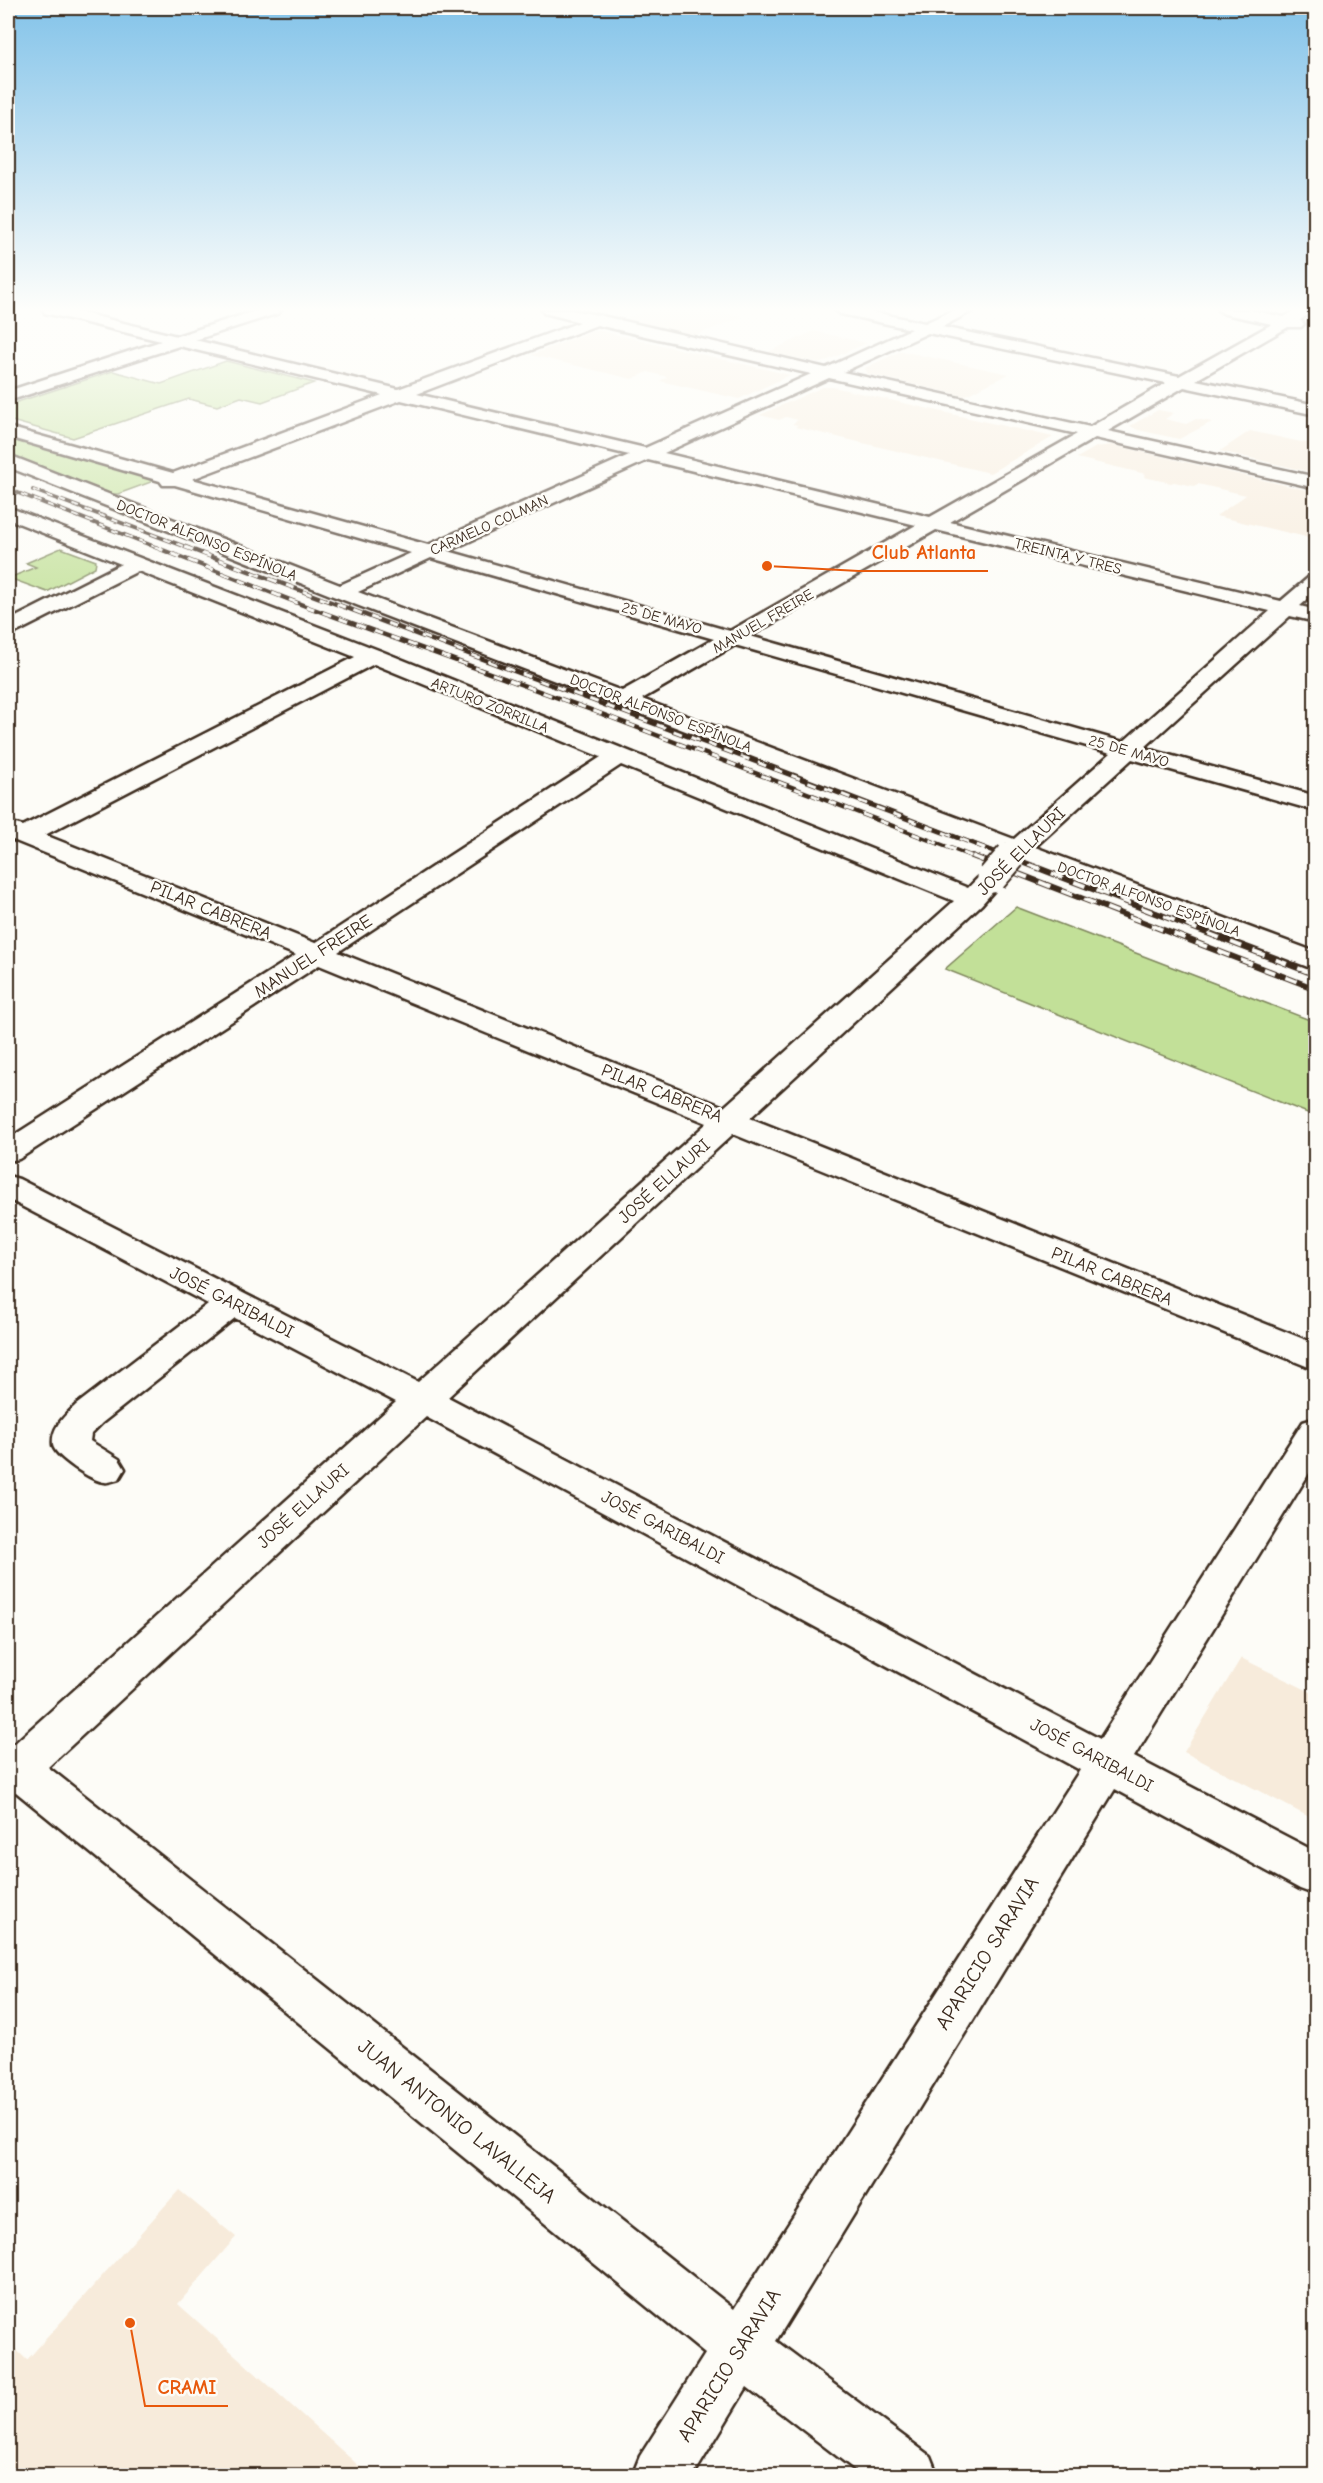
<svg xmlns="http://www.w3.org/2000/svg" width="1323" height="2483" viewBox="0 0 1323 2483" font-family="'Comic Neue',sans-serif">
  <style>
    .built { fill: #f7ebdb }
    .green { fill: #c2e098; stroke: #7e855b; stroke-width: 1.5 }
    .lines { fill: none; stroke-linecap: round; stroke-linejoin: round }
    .minor-casing { stroke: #3b2a1e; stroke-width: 5 }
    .minor { fill: #fdfcf7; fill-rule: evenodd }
    .rail-far2-casing { stroke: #3b2a1e; stroke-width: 4 }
    .rail-far1-casing { stroke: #3b2a1e; stroke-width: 4.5 }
    .rail-casing { stroke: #3b2a1e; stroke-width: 6 }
    .rail-far2 { stroke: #fdfcf7; stroke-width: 2; stroke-dasharray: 7; stroke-linecap: butt }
    .rail-far1 { stroke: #fdfcf7; stroke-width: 3; stroke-dasharray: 9; stroke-linecap: butt }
    .rail { stroke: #fdfcf7; stroke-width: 4; stroke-dasharray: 12; stroke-linecap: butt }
    .minor-bridge-far1-casing { stroke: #3b2a1e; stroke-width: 26; stroke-linecap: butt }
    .minor-bridge-casing { stroke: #3b2a1e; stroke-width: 33; stroke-linecap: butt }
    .minor-bridge-far1 { stroke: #fdfcf7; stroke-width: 22 }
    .minor-bridge { stroke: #fdfcf7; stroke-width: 29 }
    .labels { text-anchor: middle; stroke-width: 5; stroke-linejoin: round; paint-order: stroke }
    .far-street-label { font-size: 15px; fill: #3b2a1e; stroke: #fdfcf7 }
    .street-label { font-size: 18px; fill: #3b2a1e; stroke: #fdfcf7 }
    .near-street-label { font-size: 21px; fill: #3b2a1e; stroke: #fdfcf7 }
    .leader { fill: none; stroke: #e8590c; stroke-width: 2 }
    .callout-dot { fill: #e8590c; stroke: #fdfcf7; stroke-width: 2 }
    .callout-label { font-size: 20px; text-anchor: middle; font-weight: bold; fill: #e8590c; stroke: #fdfcf7; stroke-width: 5; stroke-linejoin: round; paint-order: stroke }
  </style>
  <rect width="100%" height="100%" fill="#fdfcf7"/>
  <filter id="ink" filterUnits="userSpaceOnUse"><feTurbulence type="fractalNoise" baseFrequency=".0167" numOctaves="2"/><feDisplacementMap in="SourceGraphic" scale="12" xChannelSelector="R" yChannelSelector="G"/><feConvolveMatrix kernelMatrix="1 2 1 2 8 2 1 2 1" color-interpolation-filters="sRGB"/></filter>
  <g filter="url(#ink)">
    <!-- built -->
    <path class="built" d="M 647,310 L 715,310 L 743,317 L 696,335 L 624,319 Z
      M 592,331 L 601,331 L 790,375 L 739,399 L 660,381 L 667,377 L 648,372 L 632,379 L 531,355 Z
      M 814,331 L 867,343 L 821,363 L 768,352 Z
      M 901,351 L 1009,374 L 964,396 L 868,374 L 865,368 Z
      M 823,387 L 833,387 L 1053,437 L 990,473 L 795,427 L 798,425 L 792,424 L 798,420 L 786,417 L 779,420 L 760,415 Z
      M 1158,410 L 1174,413 L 1165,419 L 1186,424 L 1196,419 L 1212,422 L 1179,439 L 1138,430 L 1130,426 Z
      M 1250,431 L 1315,445 L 1315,473 L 1220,451 Z
      M 1112,445 L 1315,492 L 1315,539 L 1216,516 L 1246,495 L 1198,484 L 1194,486 L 1174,482 L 1171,483 L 1144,477 L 1146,474 L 1077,458 L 1096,447 Z
      M 1241,1658 L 1315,1694 L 1315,1820 L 1184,1752 Z
      M 179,2190 L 236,2237 L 178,2304 L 369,2475 L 8,2475 L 8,2342 L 27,2360 Z"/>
    <!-- green -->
    <path class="green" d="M 226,361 L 314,383 L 262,402 L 241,397 L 217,406 L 189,399 L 73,438 L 8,420 L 8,405 L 113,371 L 161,384 Z
      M 8,436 L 152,478 L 151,482 L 118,494 L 108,494 L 8,456 Z
      M 61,548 L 96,561 L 95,567 L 47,592 L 9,578 L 36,567 L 26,563 Z
      M 1016,907 L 1315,1022 L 1315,1116 L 945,969 Z"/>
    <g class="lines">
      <!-- minor casing -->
      <g class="minor-casing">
        <path id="minor" d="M 43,310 L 70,310 L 177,336 L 258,310 L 281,310 L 279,313 L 195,340 L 398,389 L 580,322 L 544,313 L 542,310 L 571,310 L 598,315 L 826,368 L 911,329 L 841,314 L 834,310 L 864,310 L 925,323 L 954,310 L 974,310 L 942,327 L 1179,376 L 1272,324 L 1225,314 L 1218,310 L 1250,310 L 1284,317 L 1295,310 L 1314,310 L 1300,320 L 1304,324 L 1301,327 L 1288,327 L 1196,380 L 1316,405 L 1316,415 L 1184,387 L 1108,431 L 1316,477 L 1316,488 L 1095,438 L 950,522 L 1281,601 L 1309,577 L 1316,575 L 1316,592 L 1300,606 L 1316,610 L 1316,622 L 1290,616 L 1144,748 L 1316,796 L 1316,811 L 1132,759 L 1035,847 L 1316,952 L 1316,970 L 1018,858 L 1007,856 L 1004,853 L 333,596 L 8,467 L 8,456 L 14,457 L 340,585 L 411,553 L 175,485 L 163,485 L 160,481 L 8,437 L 8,427 L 173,473 L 382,395 L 179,346 L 8,401 L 8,391 L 161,341 L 45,313 ZM 597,325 L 811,374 L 645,448 L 417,394 ZM 928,333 L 1166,383 L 1090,427 L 843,372 ZM 829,378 L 1077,434 L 930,517 L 664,453 ZM 401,400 L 629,455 L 428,545 L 192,479 ZM 648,460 L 916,525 L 730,631 L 448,551 ZM 936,530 L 1270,611 L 1123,742 L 750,636 ZM 431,558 L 714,639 L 622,691 L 358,592 ZM 735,645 L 1111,753 L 1014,839 L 642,699 Z
          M 8,507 L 381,651 L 968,888 C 979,877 985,868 1001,872 L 1005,878 L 981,905 L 750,1118 L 1316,1344 L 1316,1370 L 733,1134 L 448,1397 L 1100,1739 L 1303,1422 L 1316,1418 L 1316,1462 L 1134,1757 L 1316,1852 L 1316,1895 L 1300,1889 L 1115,1789 L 776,2341 L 930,2456 L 938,2476 L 863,2476 L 747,2387 L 693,2476 L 632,2476 L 640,2456 L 705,2354 L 16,1792 L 8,1794 L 8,1742 L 14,1744 L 396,1402 L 235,1318 L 102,1423 L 91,1434 L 90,1441 L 119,1459 L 125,1469 L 119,1479 C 115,1480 109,1483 105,1482 C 93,1482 54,1456 53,1445 C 51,1427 65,1416 76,1405 L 208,1304 L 8,1199 L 8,1176 L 19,1179 L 418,1382 L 707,1123 L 319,965 L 19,1159 L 8,1161 L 8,1139 L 296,955 L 8,838 L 8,822 L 23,826 L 355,657 L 138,571 L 15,633 L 8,635 L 8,621 L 121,564 L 8,519 ZM 374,664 L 601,757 L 315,943 L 45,835 ZM 621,765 L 954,901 L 724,1107 L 338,952 ZM 426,1417 L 1080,1770 L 734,2309 L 48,1767 Z"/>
      </g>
      <!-- minor -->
      <use href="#minor" class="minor"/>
      <!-- rail-far2 casing -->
      <g class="rail-far2-casing">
        <path id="rail-far2" d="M 8,489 L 158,548
          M 33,490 L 189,548"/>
      </g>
      <!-- rail-far1 casing -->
      <g class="rail-far1-casing">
        <path id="rail-far1" d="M 155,547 L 308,607 L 594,711 L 976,858
          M 185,547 L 1011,858"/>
      </g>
      <!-- rail casing -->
      <g class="rail-casing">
        <path id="rail" d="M 972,856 L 1316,989
          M 1007,856 L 1316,975"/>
      </g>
      <!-- rail-far2 -->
      <use href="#rail-far2" class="rail-far2"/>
      <!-- rail-far1 -->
      <use href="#rail-far1" class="rail-far1"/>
      <!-- rail -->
      <use href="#rail" class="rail"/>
      <!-- minor-bridge-far1 casing -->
      <g class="minor-bridge-far1-casing">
        <path id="minor-bridge-far1" d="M 1010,858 L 1016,851"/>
      </g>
      <!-- minor-bridge casing -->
      <g class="minor-bridge-casing">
        <path id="minor-bridge" d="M 992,878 L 1011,856"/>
      </g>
      <!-- minor-bridge-far1 -->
      <use href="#minor-bridge-far1" class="minor-bridge-far1"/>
      <!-- minor-bridge -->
      <use href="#minor-bridge" class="minor-bridge"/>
    </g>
  </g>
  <!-- sky -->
  <linearGradient id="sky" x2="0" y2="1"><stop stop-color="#83c3e9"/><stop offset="0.47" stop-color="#fefefb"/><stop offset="1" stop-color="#fefefb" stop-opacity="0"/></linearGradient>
  <rect width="1323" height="658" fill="url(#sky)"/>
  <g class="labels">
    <!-- far-street labels -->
    <g class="far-street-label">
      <text transform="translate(489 525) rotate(-24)" y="5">CARMELO COLMAN</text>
      <text transform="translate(207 540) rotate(22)" y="5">DOCTOR ALFONSO ESPÍNOLA</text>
      <text transform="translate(1068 556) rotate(14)" y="5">TREINTA Y TRES</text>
      <text transform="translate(662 618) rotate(16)" y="5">25 DE MAYO</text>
      <text transform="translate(763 621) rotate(-30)" y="5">MANUEL FREIRE</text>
      <text transform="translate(490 705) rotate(22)" y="5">ARTURO ZORRILLA</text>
      <text transform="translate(661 713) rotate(21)" y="5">DOCTOR ALFONSO ESPÍNOLA</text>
      <text transform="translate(1129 751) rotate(16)" y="5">25 DE MAYO</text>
      <text transform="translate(1149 899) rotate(20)" y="5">DOCTOR ALFONSO ESPÍNOLA</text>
    </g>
    <!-- street labels -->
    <g class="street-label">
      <text transform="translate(1021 851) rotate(-45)" y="6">JOSÉ ELLAURI</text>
      <text transform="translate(211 910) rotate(22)" y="6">PILAR CABRERA</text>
      <text transform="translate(313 956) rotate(-33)" y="6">MANUEL FREIRE</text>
      <text transform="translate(662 1093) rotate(22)" y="6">PILAR CABRERA</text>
      <text transform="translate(664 1181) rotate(-42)" y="6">JOSÉ ELLAURI</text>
      <text transform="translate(1112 1276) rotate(22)" y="6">PILAR CABRERA</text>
      <text transform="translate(232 1302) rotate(27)" y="6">JOSÉ GARIBALDI</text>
      <text transform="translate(303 1506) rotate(-42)" y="6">JOSÉ ELLAURI</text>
      <text transform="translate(663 1527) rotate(28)" y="6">JOSÉ GARIBALDI</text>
      <text transform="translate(1092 1755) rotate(28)" y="6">JOSÉ GARIBALDI</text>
    </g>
    <!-- near-street labels -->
    <g class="near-street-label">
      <text transform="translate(987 1953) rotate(-58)" y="7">APARICIO SARAVIA</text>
      <text transform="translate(457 2121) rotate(39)" y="7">JUAN ANTONIO LAVALLEJA</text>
      <text transform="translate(729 2365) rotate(-58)" y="7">APARICIO SARAVIA</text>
    </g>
  </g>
  <!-- callouts -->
  <path class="leader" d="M767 566L859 571H988M130 2323L145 2406H228"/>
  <g class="callout-dot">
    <circle cx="767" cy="566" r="6"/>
    <circle cx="130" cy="2323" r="6"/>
  </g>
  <g class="callout-label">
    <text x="924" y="559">Club Atlanta</text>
    <text x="187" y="2394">CRAMI</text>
  </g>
  <!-- margin -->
  <rect width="1323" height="2483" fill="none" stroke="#fdfcf7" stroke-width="30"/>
  <rect x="15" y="15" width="1293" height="2453" fill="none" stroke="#3b2a1e" stroke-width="2" filter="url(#ink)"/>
</svg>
